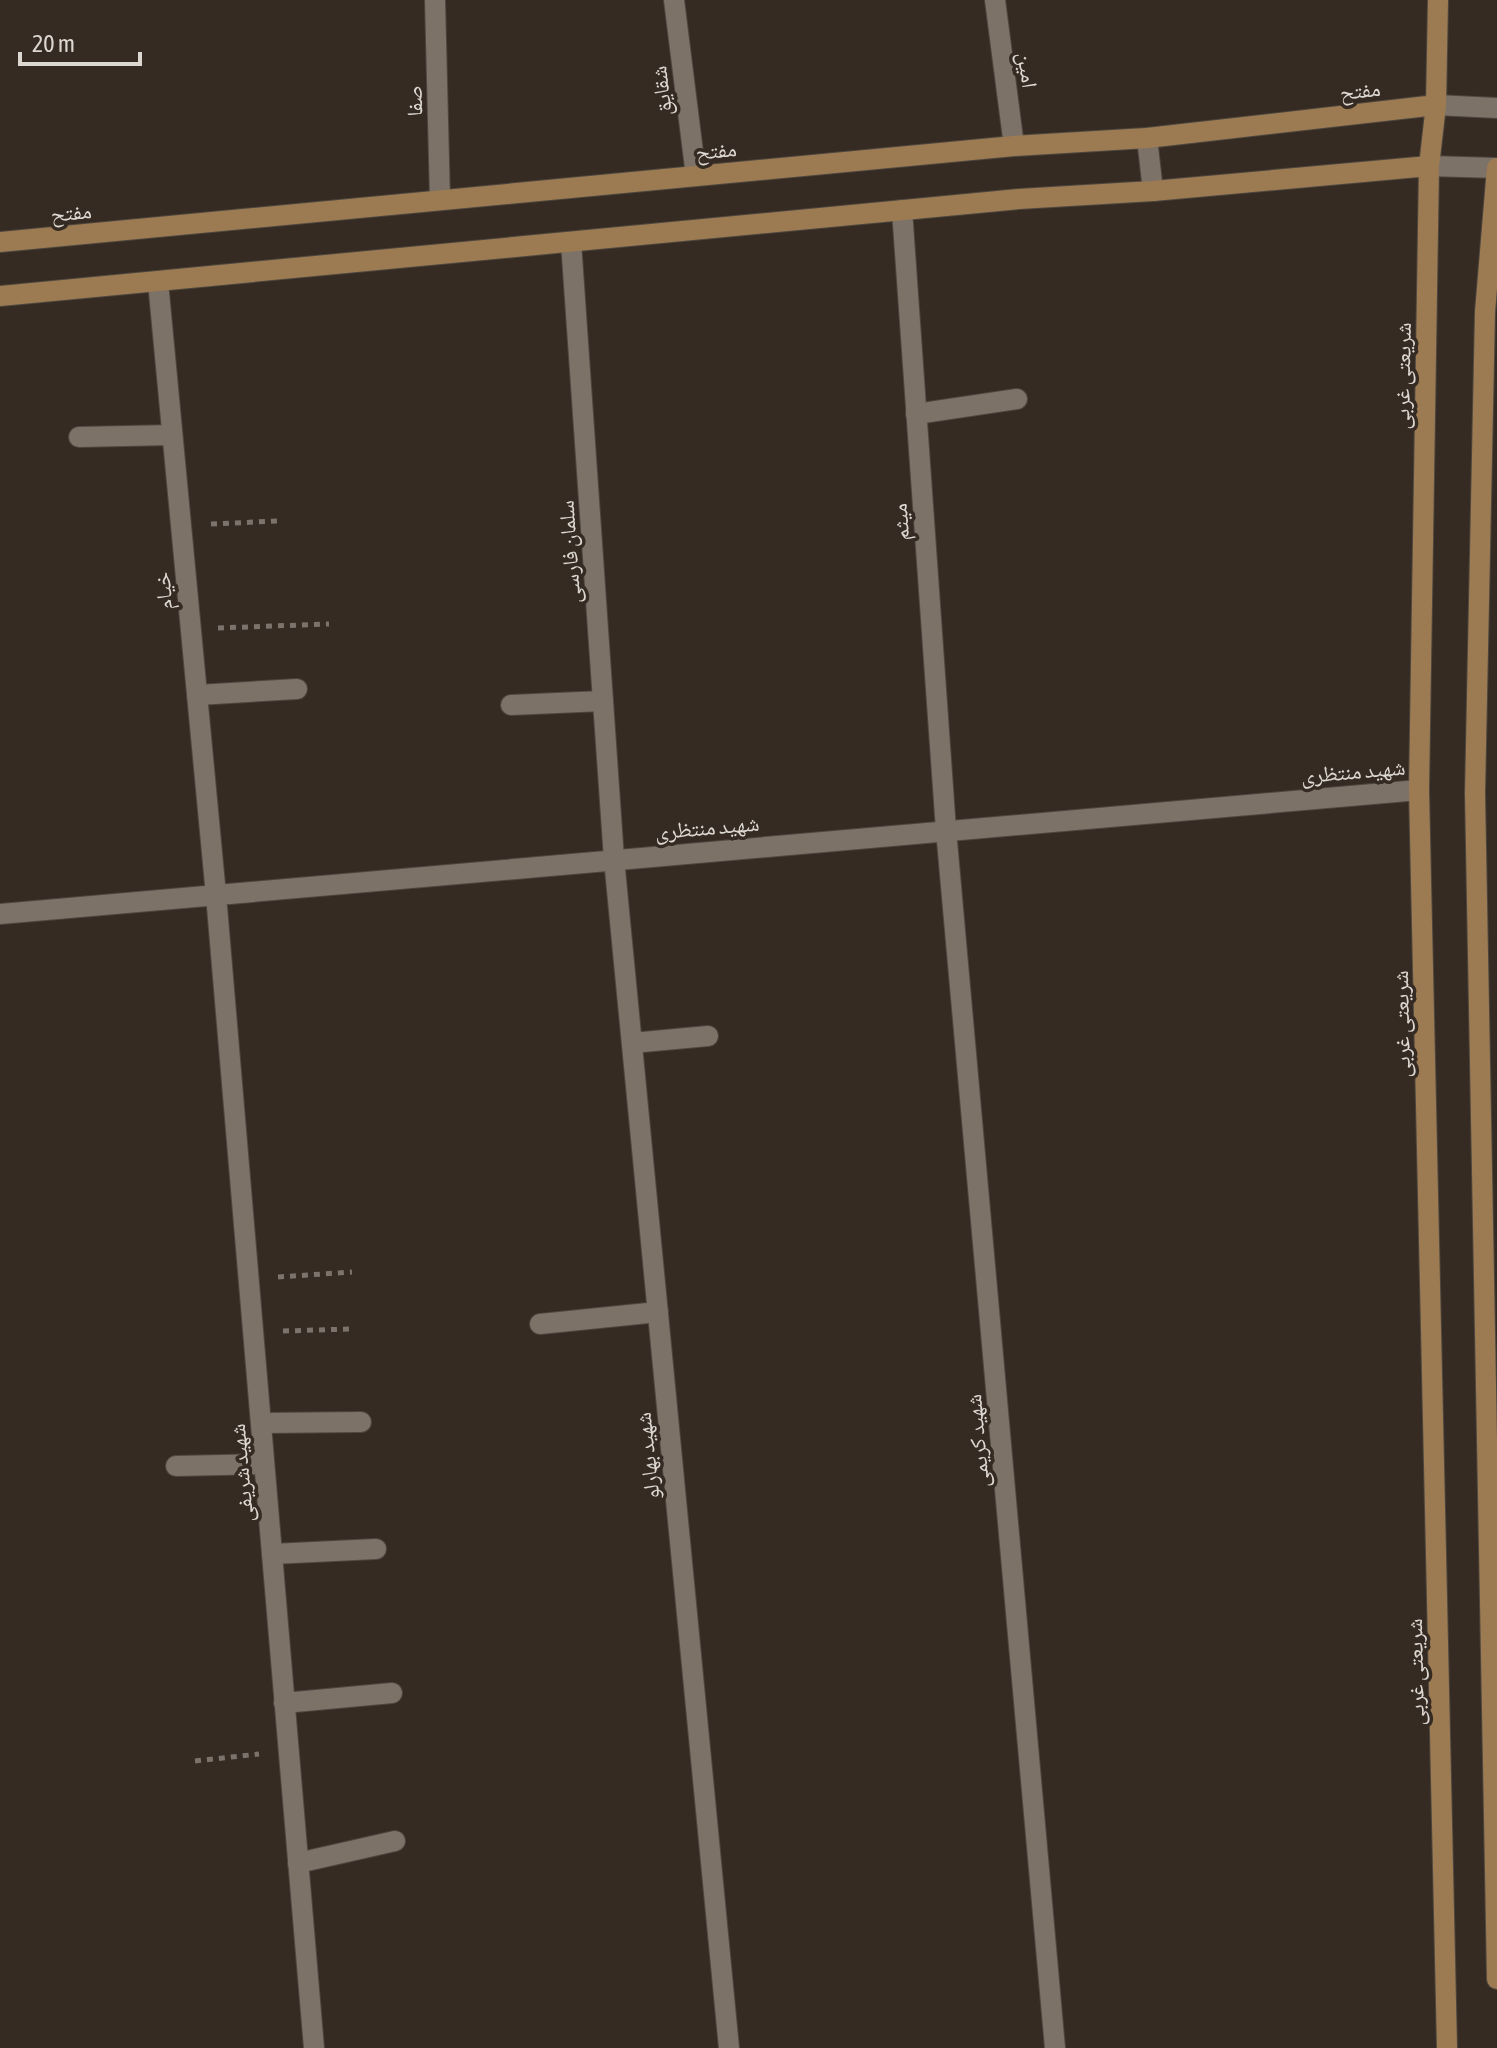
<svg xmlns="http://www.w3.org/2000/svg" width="1497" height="2048" viewBox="0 0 1497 2048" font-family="'Asap Condensed','Noto Naskh Arabic',sans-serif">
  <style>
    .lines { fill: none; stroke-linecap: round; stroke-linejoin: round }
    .service-casing { stroke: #4e473f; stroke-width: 22 }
    .minor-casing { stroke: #4e473f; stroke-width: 22 }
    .tertiary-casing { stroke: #4e473f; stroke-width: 22 }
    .secondary-casing { stroke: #4e473f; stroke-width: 22 }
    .path { stroke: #7b736c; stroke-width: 5; stroke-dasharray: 6 6; stroke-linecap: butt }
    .service { stroke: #7c7268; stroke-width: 20 }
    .minor { stroke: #7c7268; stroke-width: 20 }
    .tertiary { stroke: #7c7268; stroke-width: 20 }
    .secondary { stroke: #9c7b52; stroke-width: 20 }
    .labels { text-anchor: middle; stroke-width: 7; stroke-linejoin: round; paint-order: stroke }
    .street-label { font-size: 22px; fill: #ddd7d2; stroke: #352b23 }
  </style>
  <rect width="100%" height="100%" fill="#352b23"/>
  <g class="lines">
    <!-- service casing -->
    <g class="service-casing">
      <path id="service" d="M 435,0 L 440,200
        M 674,0 L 696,176
        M 995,0 L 1014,146
        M 916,414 L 1017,399
        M 79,437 L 172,435
        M 197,695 L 297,689
        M 511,705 L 603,701
        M 632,1043 L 708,1036
        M 540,1324 L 658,1312
        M 261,1423 L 361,1422
        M 176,1466 L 264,1464
        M 272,1554 L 376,1549
        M 284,1703 L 392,1693
        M 298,1863 L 395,1841"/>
    </g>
    <!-- minor casing -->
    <g class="minor-casing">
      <path id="minor" d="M 1147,138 L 1153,191
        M 902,210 L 946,830 L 1055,2048
        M 571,242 L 614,859 L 729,2048
        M 158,282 L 216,895 L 314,2048
        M 0,914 L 1419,790"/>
    </g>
    <!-- tertiary casing -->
    <g class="tertiary-casing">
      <path id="tertiary" d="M 1436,105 L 1497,108
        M 1429,166 L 1497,168"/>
    </g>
    <!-- secondary casing -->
    <g class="secondary-casing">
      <path id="secondary" d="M 1438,0 L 1436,105 L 1429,166 L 1419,790 L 1447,2048
        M 1497,168 L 1485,312 L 1475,793 L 1497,1979
        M 0,242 L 1014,146 L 1147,138 L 1436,105
        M 0,296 L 1019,199 L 1153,191 L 1429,166"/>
    </g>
    <!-- path -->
    <path class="path" d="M 211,524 L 278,521
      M 218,628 L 329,624
      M 278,1277 L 352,1272
      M 283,1331 L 350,1329
      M 195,1761 L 259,1754"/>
    <!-- service -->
    <use href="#service" class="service"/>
    <!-- minor -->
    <use href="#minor" class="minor"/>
    <!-- tertiary -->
    <use href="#tertiary" class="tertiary"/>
    <!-- secondary -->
    <use href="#secondary" class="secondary"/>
  </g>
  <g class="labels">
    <!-- street labels -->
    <g class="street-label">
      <text transform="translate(1028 70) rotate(82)" y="8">امین</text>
      <text transform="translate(1360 90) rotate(-6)" y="8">مفتح</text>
      <text transform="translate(661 91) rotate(-97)" y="8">شقایق</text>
      <text transform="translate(414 101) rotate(-91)" y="8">صفا</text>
      <text transform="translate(716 150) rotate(-5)" y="8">مفتح</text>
      <text transform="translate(71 212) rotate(-5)" y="8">مفتح</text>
      <text transform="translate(1402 376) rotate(-89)" y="8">شریعتی غربی</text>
      <text transform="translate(900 522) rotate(-94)" y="8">میثم</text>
      <text transform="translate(569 552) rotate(-94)" y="8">سلمان فارسی</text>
      <text transform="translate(163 591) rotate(-95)" y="8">خیام</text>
      <text transform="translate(1353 771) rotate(-5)" y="8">شهید منتظری</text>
      <text transform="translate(707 827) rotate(-5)" y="8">شهید منتظری</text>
      <text transform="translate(1401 1024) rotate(-91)" y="8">شریعتی غربی</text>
      <text transform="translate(977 1441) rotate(-95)" y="8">شهید کریمی</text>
      <text transform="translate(647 1456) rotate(-96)" y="8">شهید بهارلو</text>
      <text transform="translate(241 1473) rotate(-95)" y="8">شهید شریفی</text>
      <text transform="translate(1415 1672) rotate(-91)" y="8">شریعتی غربی</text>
    </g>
  </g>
  <!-- scale -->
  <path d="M20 52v12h120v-12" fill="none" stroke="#ddd7d2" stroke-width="4"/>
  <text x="32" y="52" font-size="24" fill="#ddd7d2" stroke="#352b23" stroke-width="6" paint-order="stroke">20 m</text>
</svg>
